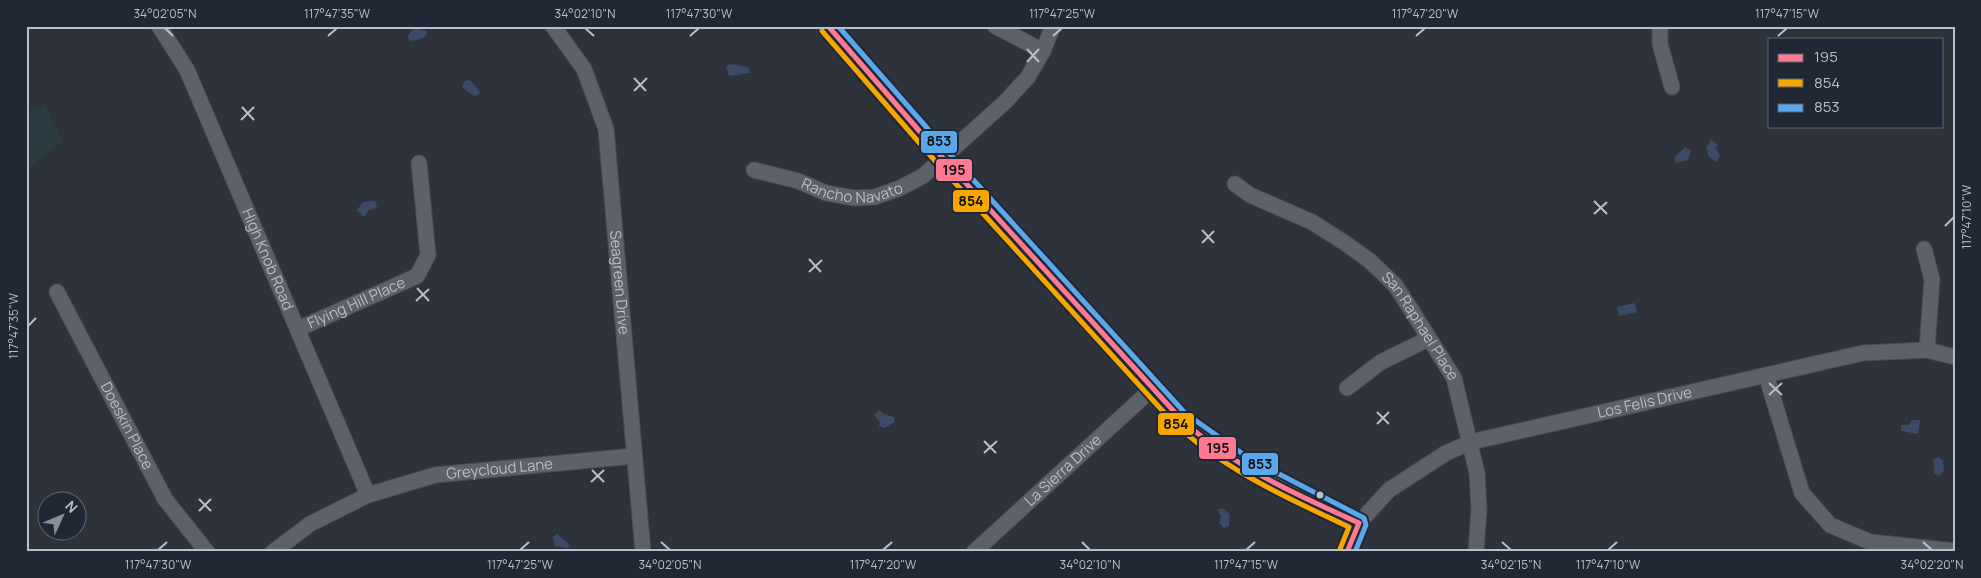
<svg xmlns="http://www.w3.org/2000/svg" width="1981" height="578" viewBox="0 0 1981 578" font-family="Manrope,sans-serif">
  <style>
    .green { fill: #2a3c41 }
    .water { fill: #3c4b65 }
    .lines { fill: none; stroke-linecap: round; stroke-linejoin: round }
    .minor-casing { stroke: #494d53; stroke-width: 17 }
    .secondary-casing { stroke: #494d53; stroke-width: 23 }
    .minor { stroke: #5d6169; stroke-width: 15 }
    .secondary { stroke: #5b5f67; stroke-width: 21 }
    .bus-1-casing { stroke: #202836; stroke-width: 9 }
    .bus-2-casing { stroke: #202836; stroke-width: 9 }
    .bus-3-casing { stroke: #202836; stroke-width: 9 }
    .bus-1 { stroke: #fe7a93; stroke-width: 5 }
    .bus-2 { stroke: #f7a600; stroke-width: 5 }
    .bus-3 { stroke: #5aa8eb; stroke-width: 5 }
    .ticks { fill: none; stroke: #b8becb; stroke-width: 2 }
    .bus-dot { fill: #b8becb; stroke: #202836; stroke-width: 2 }
    .labels { text-anchor: middle; stroke-width: 4; stroke-linejoin: round; paint-order: stroke }
    .street-label { font-size: 15px; fill: #b8becb; stroke: #202836 }
    .line-badge { stroke: #202836; stroke-width: 2 }
    .pale-badge-label { font-size: 14px; text-anchor: middle; font-weight: bold; fill: #111 }
    .neatline { fill: none; stroke: #b8becb; stroke-width: 2 }
    .ticks-label { font-size: 12px; text-anchor: middle; fill: #b8becb }
  </style>
  <rect width="100%" height="100%" fill="#2d323b"/>
  <!-- green -->
  <path class="green" d="M 45,104 L 63,141 L 26,170 L 26,112 Z"/>
  <!-- water -->
  <path class="water" d="M 414,28 L 427,31 L 427,35 L 421,39 L 410,41 L 407,37 Z
    M 730,64 L 748,67 L 750,73 L 729,76 L 726,66 Z
    M 466,80 L 471,81 L 480,92 L 478,95 L 474,96 L 463,88 L 463,84 Z
    M 1711,139 L 1718,145 L 1716,148 L 1720,156 L 1716,162 L 1709,157 L 1706,148 Z
    M 1685,147 L 1691,151 L 1688,160 L 1676,163 L 1674,158 Z
    M 375,201 L 377,208 L 369,210 L 364,217 L 357,210 L 363,202 Z
    M 1635,303 L 1637,312 L 1619,316 L 1617,307 Z
    M 879,410 L 884,414 L 894,417 L 895,422 L 884,428 L 879,426 L 880,422 L 874,415 Z
    M 1912,420 L 1920,420 L 1918,434 L 1901,431 L 1901,425 L 1909,425 Z
    M 1938,457 L 1943,460 L 1944,471 L 1939,476 L 1934,473 L 1933,460 Z
    M 1222,508 L 1230,514 L 1229,526 L 1224,528 L 1219,523 L 1221,517 L 1218,510 Z
    M 557,534 L 569,544 L 568,548 L 555,546 L 553,537 Z"/>
  <g class="lines">
    <!-- minor casing -->
    <g class="minor-casing">
      <g id="minor">
        <path id="s1" d="M 159,26 L 187,70 L 368,495"/>
        <path id="s2" d="M 553,26 L 584,69 L 606,129 L 643,552"/>
        <path d="M 995,26 L 1043,51"/>
        <path d="M 1660,26 L 1660,44 L 1672,87"/>
        <path id="s3" d="M 754,170 L 798,181 L 826,193 L 854,198 L 875,197 L 900,188 L 923,176 L 1005,102 L 1028,77 L 1043,51 L 1053,26"/>
        <path id="s4" d="M 1235,184 L 1250,195 L 1312,222 L 1345,243 L 1370,261 L 1395,285 L 1412,311 L 1454,378 L 1477,473 L 1479,509 L 1476,552"/>
        <path d="M 1924,249 L 1932,279 L 1927,350"/>
        <path id="s5" d="M 57,292 L 165,499 L 207,552"/>
        <path id="s6" d="M 298,329 L 417,276 L 428,255 L 419,163"/>
        <path d="M 1766,375 L 1802,493 L 1830,525 L 1870,542 L 1955,551"/>
        <path d="M 1347,388 L 1381,362 L 1428,339"/>
        <path id="s7" d="M 1359,523 L 1389,490 L 1446,453 L 1471,442 L 1863,353 L 1927,350 L 1955,357"/>
        <path id="s8" d="M 273,552 L 310,524 L 368,495 L 435,475 L 634,456"/>
        <path id="s9" d="M 974,552 L 1152,389"/>
      </g>
    </g>
    <!-- secondary casing -->
    <g class="secondary-casing">
      <path id="secondary" d="M 828,26 L 942,157 L 1152,389 C 1162,400 1173,412 1184,422 C 1236,465 1299,496 1359,523 L 1347,552"/>
    </g>
    <!-- minor -->
    <use href="#minor" class="minor"/>
    <!-- secondary -->
    <use href="#secondary" class="secondary"/>
    <!-- bus-1 casing -->
    <g class="bus-1-casing">
      <path id="bus-1" d="M 828,26 L 942,157 L 1180,418 C 1230,465 1297,495 1359,523 L 1347,552"/>
    </g>
    <!-- bus-2 casing -->
    <g class="bus-2-casing">
      <path id="bus-2" d="M 822,31 L 936,162 L 1170,419 C 1220,468 1287,498 1349,527 L 1340,549"/>
    </g>
    <!-- bus-3 casing -->
    <g class="bus-3-casing">
      <path id="bus-3" d="M 838,26 L 948,152 L 1185,413 L 1250,459 L 1364,518 L 1366,525 L 1355,552"/>
    </g>
    <!-- bus-1 -->
    <use href="#bus-1" class="bus-1"/>
    <!-- bus-2 -->
    <use href="#bus-2" class="bus-2"/>
    <!-- bus-3 -->
    <use href="#bus-3" class="bus-3"/>
  </g>
  <!-- ticks -->
  <path class="ticks" d="M 165,28 L 173,36M 585,28 L 594,36M 328,36 L 337,28M 690,36 L 699,28M 1053,36 L 1062,28M 1416,36 L 1425,28M 1778,36 L 1787,28M 1027,49 L 1039,62M 1027,62 L 1039,49M 634,78 L 646,91M 634,91 L 647,78M 242,107 L 254,120M 241,120 L 254,107M 1594,201 L 1607,214M 1594,214 L 1607,202M 1945,226 L 1954,217M 1202,230 L 1214,243M 1202,243 L 1214,231M 809,259 L 821,272M 809,272 L 822,260M 417,288 L 429,301M 416,301 L 429,289M 28,326 L 36,318M 1769,383 L 1782,395M 1769,395 L 1782,383M 1377,412 L 1389,424M 1377,424 L 1389,412M 984,441 L 996,453M 984,453 L 997,441M 592,470 L 604,482M 591,482 L 604,470M 199,499 L 211,511M 199,511 L 211,499M 661,542 L 670,550M 1082,542 L 1090,550M 1502,542 L 1511,550M 1923,542 L 1932,550M 158,550 L 167,542M 520,550 L 529,542M 883,550 L 892,542M 1246,550 L 1255,542M 1608,550 L 1617,542"/>
  <!-- markers -->
  <circle class="bus-dot" cx="1320" cy="495" r="4.5"/>
  <g class="labels">
    <!-- street labels -->
    <g class="street-label">
      <text dy="5" stroke="none"><textPath href="#s3" startOffset="102">Rancho Navato</textPath></text>
      <text dy="5" stroke="none"><textPath href="#s1" startOffset="258">High Knob Road</textPath></text>
      <text dy="5" stroke="none"><textPath href="#s2" startOffset="271">Seagreen Drive</textPath></text>
      <text dy="5" stroke="none"><textPath href="#s6" startOffset="64">Flying Hill Place</textPath></text>
      <text dy="5" stroke="none"><textPath href="#s4" startOffset="239">San Raphael Place</textPath></text>
      <text dy="5" stroke="none"><textPath href="#s7" startOffset="318">Los Felis Drive</textPath></text>
      <text dy="5" stroke="none"><textPath href="#s5" startOffset="151">Doeskin Place</textPath></text>
      <text dy="5" stroke="none"><textPath href="#s8" startOffset="246">Greycloud Lane</textPath></text>
      <text dy="5" stroke="none"><textPath href="#s9" startOffset="121">La Sierra Drive</textPath></text>
    </g>
  </g>
  <g class="line-badge">
    <rect x="920" y="130" width="38" height="24" rx="5" fill="#5aa8eb"/>
    <rect x="935" y="158" width="38" height="24" rx="5" fill="#fe7a93"/>
    <rect x="952" y="189" width="38" height="24" rx="5" fill="#f7a600"/>
    <rect x="1157" y="412" width="38" height="24" rx="5" fill="#f7a600"/>
    <rect x="1198" y="436" width="39" height="24" rx="5" fill="#fe7a93"/>
    <rect x="1241" y="452" width="38" height="24" rx="5" fill="#5aa8eb"/>
  </g>
  <g class="pale-badge-label">
    <text x="939" y="146">853</text>
    <text x="954" y="175">195</text>
    <text x="971" y="206">854</text>
    <text x="1176" y="429">854</text>
    <text x="1218" y="453">195</text>
    <text x="1260" y="469">853</text>
  </g>
  <!-- border -->
  <rect width="1981" height="578" fill="none" stroke="#202836" stroke-width="55"/>
  <!-- legend -->
  <rect x="1768" y="38" width="175" height="90" fill="#202836" stroke="#5d6472"/>
  <rect x="1778" y="54" width="25" height="8" fill="#fe7a93" stroke="#5d6472"/>
  <text x="1814" y="62" font-size="15" fill="#b8becb">195</text>
  <rect x="1778" y="79" width="25" height="8" fill="#f7a600" stroke="#5d6472"/>
  <text x="1814" y="88" font-size="15" fill="#b8becb">854</text>
  <rect x="1778" y="104" width="25" height="8" fill="#5aa8eb" stroke="#5d6472"/>
  <text x="1814" y="112" font-size="15" fill="#b8becb">853</text>
  <!-- north arrow -->
  <g transform="translate(62 516) rotate(46)"><circle r="24" fill="#202836" stroke="#5d6472"/>
  <path d="M0-4L9 19L0 12L-9 19Z" fill="#878d99"/>
  <text y="-8" font-size="14" font-weight="bold" text-anchor="middle" fill="#b8becb">N</text>
  </g>
  <rect x="28" y="28" width="1926" height="522" class="neatline"/>
  <g class="ticks-label">
    <text x="165" y="18">34°02'05"N</text>
    <text x="337" y="18">117°47'35"W</text>
    <text x="585" y="18">34°02'10"N</text>
    <text x="699" y="18">117°47'30"W</text>
    <text x="1062" y="18">117°47'25"W</text>
    <text x="1425" y="18">117°47'20"W</text>
    <text x="1787" y="18">117°47'15"W</text>
    <text transform="translate(1967 217) rotate(-90)" y="4">117°47'10"W</text>
    <text transform="translate(14 326) rotate(-90)" y="4">117°47'35"W</text>
    <text x="158" y="569">117°47'30"W</text>
    <text x="520" y="569">117°47'25"W</text>
    <text x="670" y="569">34°02'05"N</text>
    <text x="883" y="569">117°47'20"W</text>
    <text x="1090" y="569">34°02'10"N</text>
    <text x="1246" y="569">117°47'15"W</text>
    <text x="1511" y="569">34°02'15"N</text>
    <text x="1608" y="569">117°47'10"W</text>
    <text x="1932" y="569">34°02'20"N</text>
  </g>
</svg>
